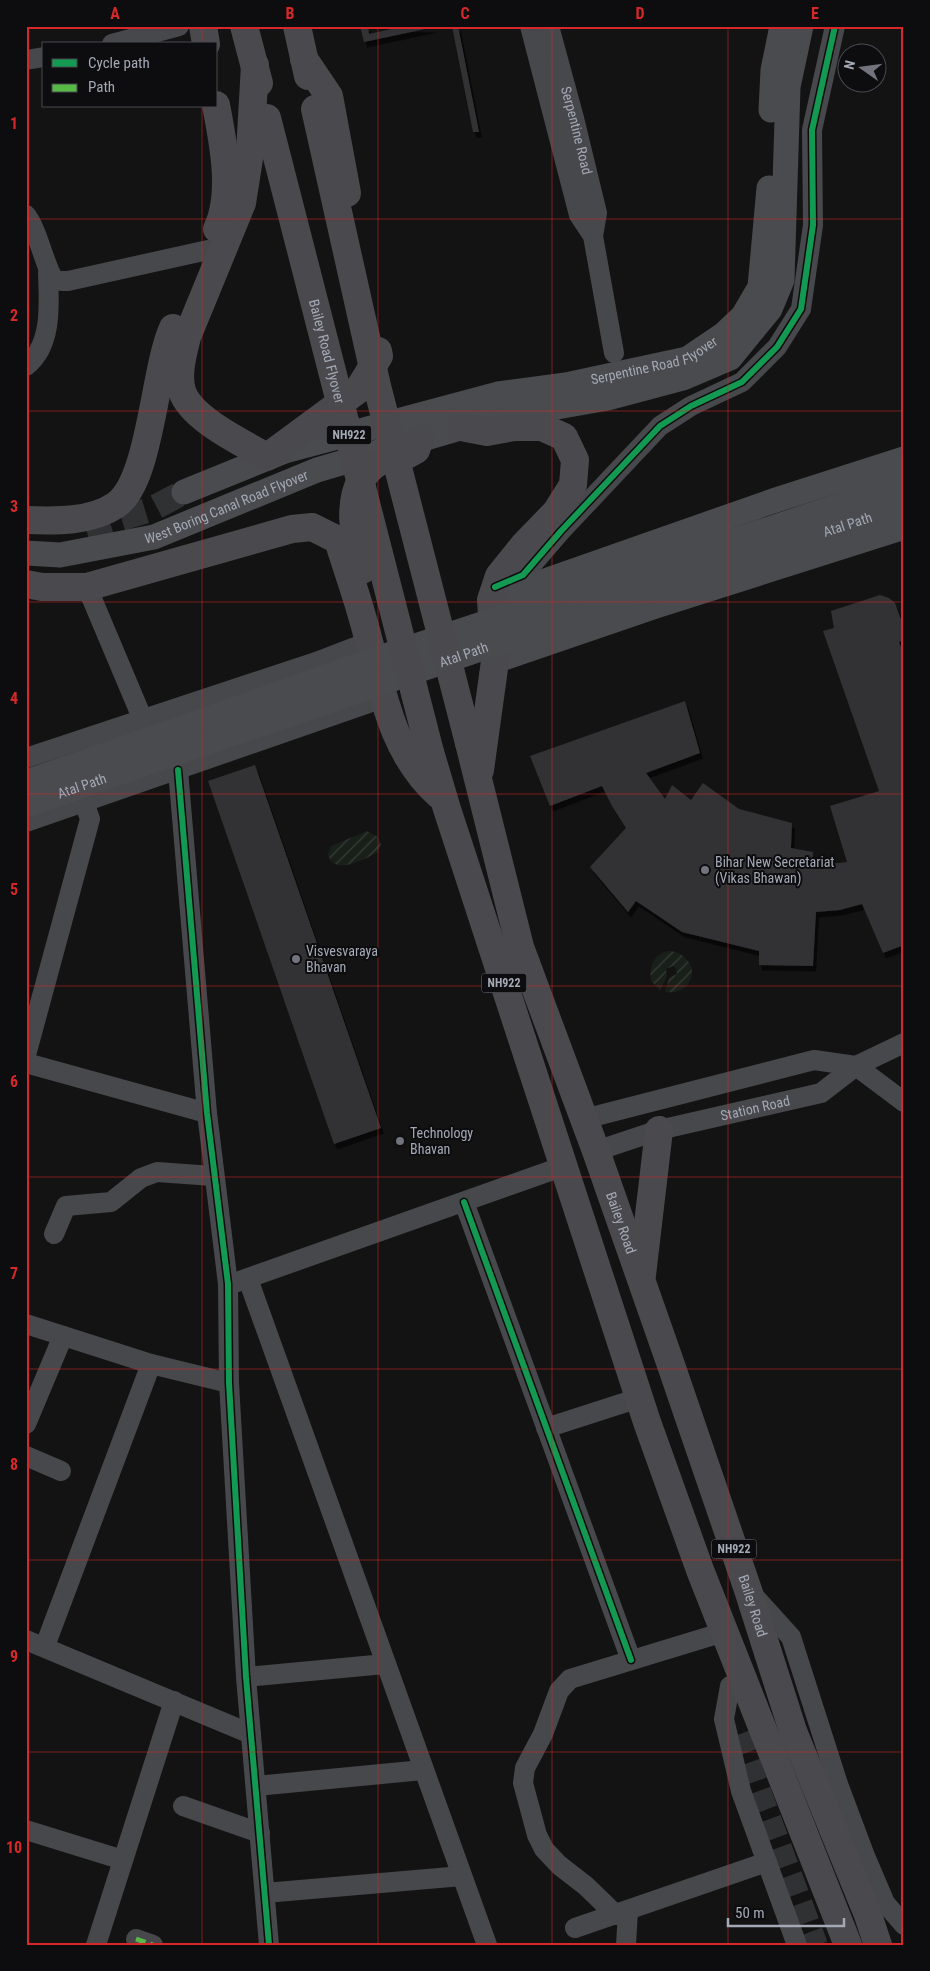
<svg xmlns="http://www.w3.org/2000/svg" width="930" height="1971" viewBox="0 0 930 1971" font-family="'Roboto Condensed',sans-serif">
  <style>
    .garden { fill: url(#garden-furrows) }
    .building { fill: #323234; filter: url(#shadow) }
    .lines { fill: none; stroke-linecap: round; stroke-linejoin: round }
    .minor-tunnel { stroke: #303133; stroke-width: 20; stroke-dasharray: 20 10; stroke-linecap: butt }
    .major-tunnel { stroke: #303133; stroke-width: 25; stroke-dasharray: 25 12; stroke-linecap: butt }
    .minor { stroke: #47484c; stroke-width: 20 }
    .major { stroke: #494b4e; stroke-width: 25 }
    .highway { stroke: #4a4a4e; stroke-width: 28 }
    .major-bridge { stroke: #494b4e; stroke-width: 25 }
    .highway-bridge { stroke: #4a4a4e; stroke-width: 28 }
    .quiet { stroke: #58b947; stroke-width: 5; stroke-dasharray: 10 5; stroke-linecap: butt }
    .cycleway-casing { stroke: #0d0d0f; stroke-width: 9 }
    .cycleway { stroke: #139951; stroke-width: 6 }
    .grid { fill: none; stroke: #d62828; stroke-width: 1; stroke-opacity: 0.55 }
    .poi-dot { fill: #71747c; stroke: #0d0d0f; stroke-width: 2 }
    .labels { text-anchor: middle; stroke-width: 4; stroke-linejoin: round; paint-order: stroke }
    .shield { fill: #0d0d0f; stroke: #767a83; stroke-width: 1 }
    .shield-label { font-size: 12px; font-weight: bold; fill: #a3a9b5 }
    .street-label { font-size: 14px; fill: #a3a9b5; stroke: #0d0d0f }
    .poi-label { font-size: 14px; fill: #a3a9b5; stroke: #0d0d0f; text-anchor: start }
    .neatline { fill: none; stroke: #d62828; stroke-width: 2 }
    .grid-label { font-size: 16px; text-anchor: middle; font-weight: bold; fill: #d62828 }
  </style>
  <defs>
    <pattern id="garden-furrows" width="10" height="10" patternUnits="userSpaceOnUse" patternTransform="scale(1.25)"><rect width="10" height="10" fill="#19201a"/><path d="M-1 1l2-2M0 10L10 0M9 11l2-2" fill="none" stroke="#373e39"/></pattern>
    <filter id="shadow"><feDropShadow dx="3" dy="5.5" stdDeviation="0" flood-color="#0009"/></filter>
  </defs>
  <rect width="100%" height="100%" fill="#131313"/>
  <!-- garden -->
  <path class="garden" d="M 367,831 L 378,837 L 381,844 L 378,852 C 365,859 333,877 328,854 L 331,846 Z
    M 668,951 C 679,951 688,957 692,969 C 692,986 681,994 665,992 L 669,978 L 677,974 L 676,968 L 673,966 L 666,969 L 667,977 L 660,990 L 651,981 C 649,967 653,955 668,951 Z"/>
  <!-- building -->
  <path class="building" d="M 360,26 L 368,26 L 369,34 L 405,26 L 435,27 L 364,42 Z
    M 452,26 L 458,26 L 479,132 L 473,132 Z
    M 880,595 L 889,598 L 895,603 L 904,628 L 904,640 L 899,642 L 904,656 L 904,945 L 883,953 L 862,904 L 840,910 L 816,912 L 813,966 L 759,965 L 759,951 L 682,932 L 636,901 L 628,912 L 590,867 L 626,828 L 612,806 L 602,786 L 550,806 L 530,756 L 685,701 L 700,753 L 646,773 L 665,799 L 672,785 L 691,800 L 703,783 L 739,809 L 792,823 L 791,848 L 813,852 L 812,866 L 847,862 L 830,806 L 879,791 L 823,631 L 834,628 L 831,611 Z
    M 255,765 L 381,1128 L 334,1144 L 208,781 Z"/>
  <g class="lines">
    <!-- minor-tunnel -->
    <path class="minor-tunnel" d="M 740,1734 L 818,1945"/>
    <!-- major-tunnel -->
    <path class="major-tunnel" d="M 86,529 L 152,509 L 184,492"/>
    <!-- minor -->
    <g class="minor">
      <path d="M 530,26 L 579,215 L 593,236 L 614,353"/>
      <path id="s1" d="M 549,26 L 574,118 L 597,213 L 593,236"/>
      <path d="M 112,44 L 179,26"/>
      <path d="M 26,60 L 44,57"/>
      <path d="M 26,215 C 39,231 46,274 56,280 C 59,281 64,281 68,281 L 208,250"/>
      <path d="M 26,366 C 53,345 49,303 48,273"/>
      <path d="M 87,587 L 143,720"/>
      <path d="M 496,587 L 523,575 L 561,531 L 660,426 L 691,406 L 742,382 L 777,347 L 801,309 L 813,225 L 812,130 L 835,26"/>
      <path d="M 26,758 L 316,662 L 368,642"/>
      <path d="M 178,770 L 207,1113 L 228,1284 L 229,1383 L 246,1677 L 269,1945"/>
      <path d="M 26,822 L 383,698"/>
      <path d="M 26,1055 L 90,819 L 84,802"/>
      <path d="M 26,1063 L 207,1113"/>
      <path d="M 584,1119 L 814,1060 L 856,1066 L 904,1102"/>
      <path id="s2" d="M 596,1151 L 659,1130 L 821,1093 L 856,1066 L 904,1043"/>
      <path d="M 464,1202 L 631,1660"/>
      <path d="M 54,1234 L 66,1206 L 111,1202 L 141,1178 L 157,1172 L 213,1176"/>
      <path d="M 248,1279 L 487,1945"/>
      <path d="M 234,1283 L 564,1166"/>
      <path d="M 26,1324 L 151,1364 L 229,1383"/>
      <path d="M 26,1424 L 63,1336"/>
      <path d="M 546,1428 L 639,1398"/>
      <path d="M 26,1456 L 61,1471"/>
      <path d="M 753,1595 L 791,1637 L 838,1784 L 865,1856 L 885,1903 L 904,1925"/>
      <path d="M 26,1640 L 251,1734"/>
      <path d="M 45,1646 L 151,1364"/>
      <path d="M 246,1677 L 385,1664"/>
      <path d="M 730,1686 L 724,1719 L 741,1791 L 797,1945"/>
      <path d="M 256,1786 L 423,1770"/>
      <path d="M 183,1806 L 260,1833"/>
      <path d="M 26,1830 L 123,1860"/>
      <path d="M 265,1893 L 462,1876"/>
      <path d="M 616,1915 L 586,1886 L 559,1865 L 544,1849 L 537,1835 L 523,1783 L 525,1768 L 543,1734 L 559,1691 L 570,1679 L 724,1632"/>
      <path d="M 575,1928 L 767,1862"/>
      <path d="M 136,1939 L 153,1945"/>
      <path d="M 96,1945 L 174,1701"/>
      <path d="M 626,1945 L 628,1911"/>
    </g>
    <!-- major -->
    <g class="major">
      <path d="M 771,110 L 773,70 L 782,26"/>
      <path id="s3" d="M 184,492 L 285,451 L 498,394 L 566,385 L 687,359 L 724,334 L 743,316 L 760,287 L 769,188"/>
      <path d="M 757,533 L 904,484"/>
      <path id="s4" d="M 26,553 L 60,555 L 154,537 L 317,470 L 494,418 L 608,398 L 683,378 L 730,358 L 770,309 L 782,280 L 788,87 L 801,26"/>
      <path id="s5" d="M 760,553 L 904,506"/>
      <path d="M 491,600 L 773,501 L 904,459"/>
      <path d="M 495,661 L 656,606 L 904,527"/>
      <path d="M 26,782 L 157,737"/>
      <path id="s6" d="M 26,805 L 159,759"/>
    </g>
    <!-- highway -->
    <g class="highway">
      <path d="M 203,26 L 206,44"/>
      <path d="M 244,26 L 259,83"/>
      <path d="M 297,26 L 308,76"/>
      <path d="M 304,59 L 329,96 L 347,193"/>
      <path d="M 255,65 L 250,152 L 242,203 L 187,337 C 183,353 177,375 182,391 C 191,419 243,443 267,457 L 358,390 L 379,356 L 378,351"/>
      <path d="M 216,105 C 223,142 234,194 217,229"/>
      <path d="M 461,427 L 487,432 L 514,427 L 542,427 L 564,437 L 575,460 L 573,485 L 556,512 L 524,545 L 499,576 L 491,600 L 495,661 L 480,770"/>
      <path d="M 26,520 C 56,521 91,522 116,505 C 151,481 154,369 173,328"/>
      <path d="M 362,570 C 353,536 342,484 379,462 C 385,459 392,461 398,459 C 404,457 410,453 416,450 L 420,439"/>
      <path d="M 26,584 L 42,587 L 87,587 L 292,529 L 312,527 L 338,540 C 346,566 355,591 362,616 C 381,679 387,749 439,795"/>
      <path id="s7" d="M 469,743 L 520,947 L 596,1151 L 671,1365 L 748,1590 L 793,1731 L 868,1915 L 878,1945"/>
      <path d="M 430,752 L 447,809 L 647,1422 L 700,1570 L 848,1945"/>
      <path d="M 642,1275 L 659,1130"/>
    </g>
    <!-- major-bridge -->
    <g class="major-bridge">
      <path d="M 157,737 L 376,659 L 757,533"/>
      <path id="s8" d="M 159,759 L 760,553"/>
    </g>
    <!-- highway-bridge -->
    <g class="highway-bridge">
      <path d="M 315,109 L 377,386 L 469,743"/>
      <path id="s9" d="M 267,118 L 430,752"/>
    </g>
    <!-- quiet -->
    <path class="quiet" d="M 136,1939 L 153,1945"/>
    <!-- cycleway casing -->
    <g class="cycleway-casing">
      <path id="cycleway" d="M 495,587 L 523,575 L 561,531 L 660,426 L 691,406 L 742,382 L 777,347 L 801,309 L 813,225 L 812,130 L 835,26
        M 178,770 L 207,1113 L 228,1284 L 229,1383 L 246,1677 L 269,1945
        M 464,1202 L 631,1660"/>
    </g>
    <!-- cycleway -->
    <use href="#cycleway" class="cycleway"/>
  </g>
  <!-- grid -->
  <path class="grid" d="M 202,26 L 202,44M 378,26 L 378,1945M 552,26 L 552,1945M 728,26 L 728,1945M 202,106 L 202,1945M 26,219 L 904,219M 26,411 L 904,411M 26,602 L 904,602M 26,794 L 904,794M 26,986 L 904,986M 26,1177 L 904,1177M 26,1369 L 904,1369M 26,1560 L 904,1560M 26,1752 L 904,1752"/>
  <!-- markers -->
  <g class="poi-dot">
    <circle cx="705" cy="870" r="5"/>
    <circle cx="296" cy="959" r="5"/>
    <circle cx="400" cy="1141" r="5"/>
  </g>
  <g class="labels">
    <!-- shield labels -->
    <g class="shield">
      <rect x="326.5" y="425.5" width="45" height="19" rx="4"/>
      <rect x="481.5" y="973.5" width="45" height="19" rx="4"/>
      <rect x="711.5" y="1539.5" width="45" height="19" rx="4"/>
    </g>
    <g class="shield-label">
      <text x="349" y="439">NH922</text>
      <text x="504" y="987">NH922</text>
      <text x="734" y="1553">NH922</text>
    </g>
    <!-- street labels -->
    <g class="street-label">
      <text dy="5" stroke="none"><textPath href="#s1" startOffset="108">Serpentine Road</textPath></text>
      <text dy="5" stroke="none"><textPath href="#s9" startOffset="241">Bailey Road Flyover</textPath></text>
      <text dy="5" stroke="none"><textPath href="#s3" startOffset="490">Serpentine Road Flyover</textPath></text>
      <text dy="5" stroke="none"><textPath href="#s4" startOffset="208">West Boring Canal Road Flyover</textPath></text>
      <text dy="5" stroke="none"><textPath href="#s5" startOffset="92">Atal Path</textPath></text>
      <text dy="5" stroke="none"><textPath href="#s8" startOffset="322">Atal Path</textPath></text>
      <text dy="5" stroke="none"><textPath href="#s6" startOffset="59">Atal Path</textPath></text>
      <text dy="5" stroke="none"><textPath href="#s2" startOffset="165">Station Road</textPath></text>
      <text dy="5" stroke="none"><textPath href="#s7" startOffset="504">Bailey Road</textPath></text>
      <text dy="5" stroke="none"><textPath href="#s7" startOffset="909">Bailey Road</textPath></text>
    </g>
    <!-- poi labels -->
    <g class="poi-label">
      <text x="715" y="867">Bihar New Secretariat<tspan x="715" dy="16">(Vikas Bhawan)</tspan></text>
      <text x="306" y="956">Visvesvaraya<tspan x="306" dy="16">Bhavan</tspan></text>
      <text x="410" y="1138">Technology<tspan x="410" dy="16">Bhavan</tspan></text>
    </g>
  </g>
  <!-- border -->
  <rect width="930" height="1971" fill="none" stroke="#0d0d0f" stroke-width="55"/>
  <!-- legend -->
  <rect x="42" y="42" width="175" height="65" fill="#0d0d0f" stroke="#494b51"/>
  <rect x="52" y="59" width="25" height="8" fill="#139951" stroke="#494b51"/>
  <text x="88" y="68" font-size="15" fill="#a3a9b5">Cycle path</text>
  <rect x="52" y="84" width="25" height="8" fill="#58b947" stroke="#494b51"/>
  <text x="88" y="92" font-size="15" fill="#a3a9b5">Path</text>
  <!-- north arrow -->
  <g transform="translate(862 68) rotate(284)"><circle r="24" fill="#0d0d0f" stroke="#494b51"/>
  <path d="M0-4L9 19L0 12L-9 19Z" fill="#71747c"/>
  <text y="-8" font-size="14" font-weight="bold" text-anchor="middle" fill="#a3a9b5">N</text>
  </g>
  <!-- scale -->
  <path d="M728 1918v8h116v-8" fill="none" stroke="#a3a9b5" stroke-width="2.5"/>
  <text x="735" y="1918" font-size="15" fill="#a3a9b5" stroke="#0d0d0f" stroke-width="4" paint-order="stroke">50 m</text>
  <rect x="28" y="28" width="874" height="1916" class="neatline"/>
  <g class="grid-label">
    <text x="115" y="19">A</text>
    <text x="290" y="19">B</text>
    <text x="465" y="19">C</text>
    <text x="640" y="19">D</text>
    <text x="815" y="19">E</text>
    <text x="14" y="129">1</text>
    <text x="14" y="321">2</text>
    <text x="14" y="512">3</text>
    <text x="14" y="704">4</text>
    <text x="14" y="895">5</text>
    <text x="14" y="1087">6</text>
    <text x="14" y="1279">7</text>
    <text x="14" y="1470">8</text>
    <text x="14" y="1662">9</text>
    <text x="14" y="1853">10</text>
  </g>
</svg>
